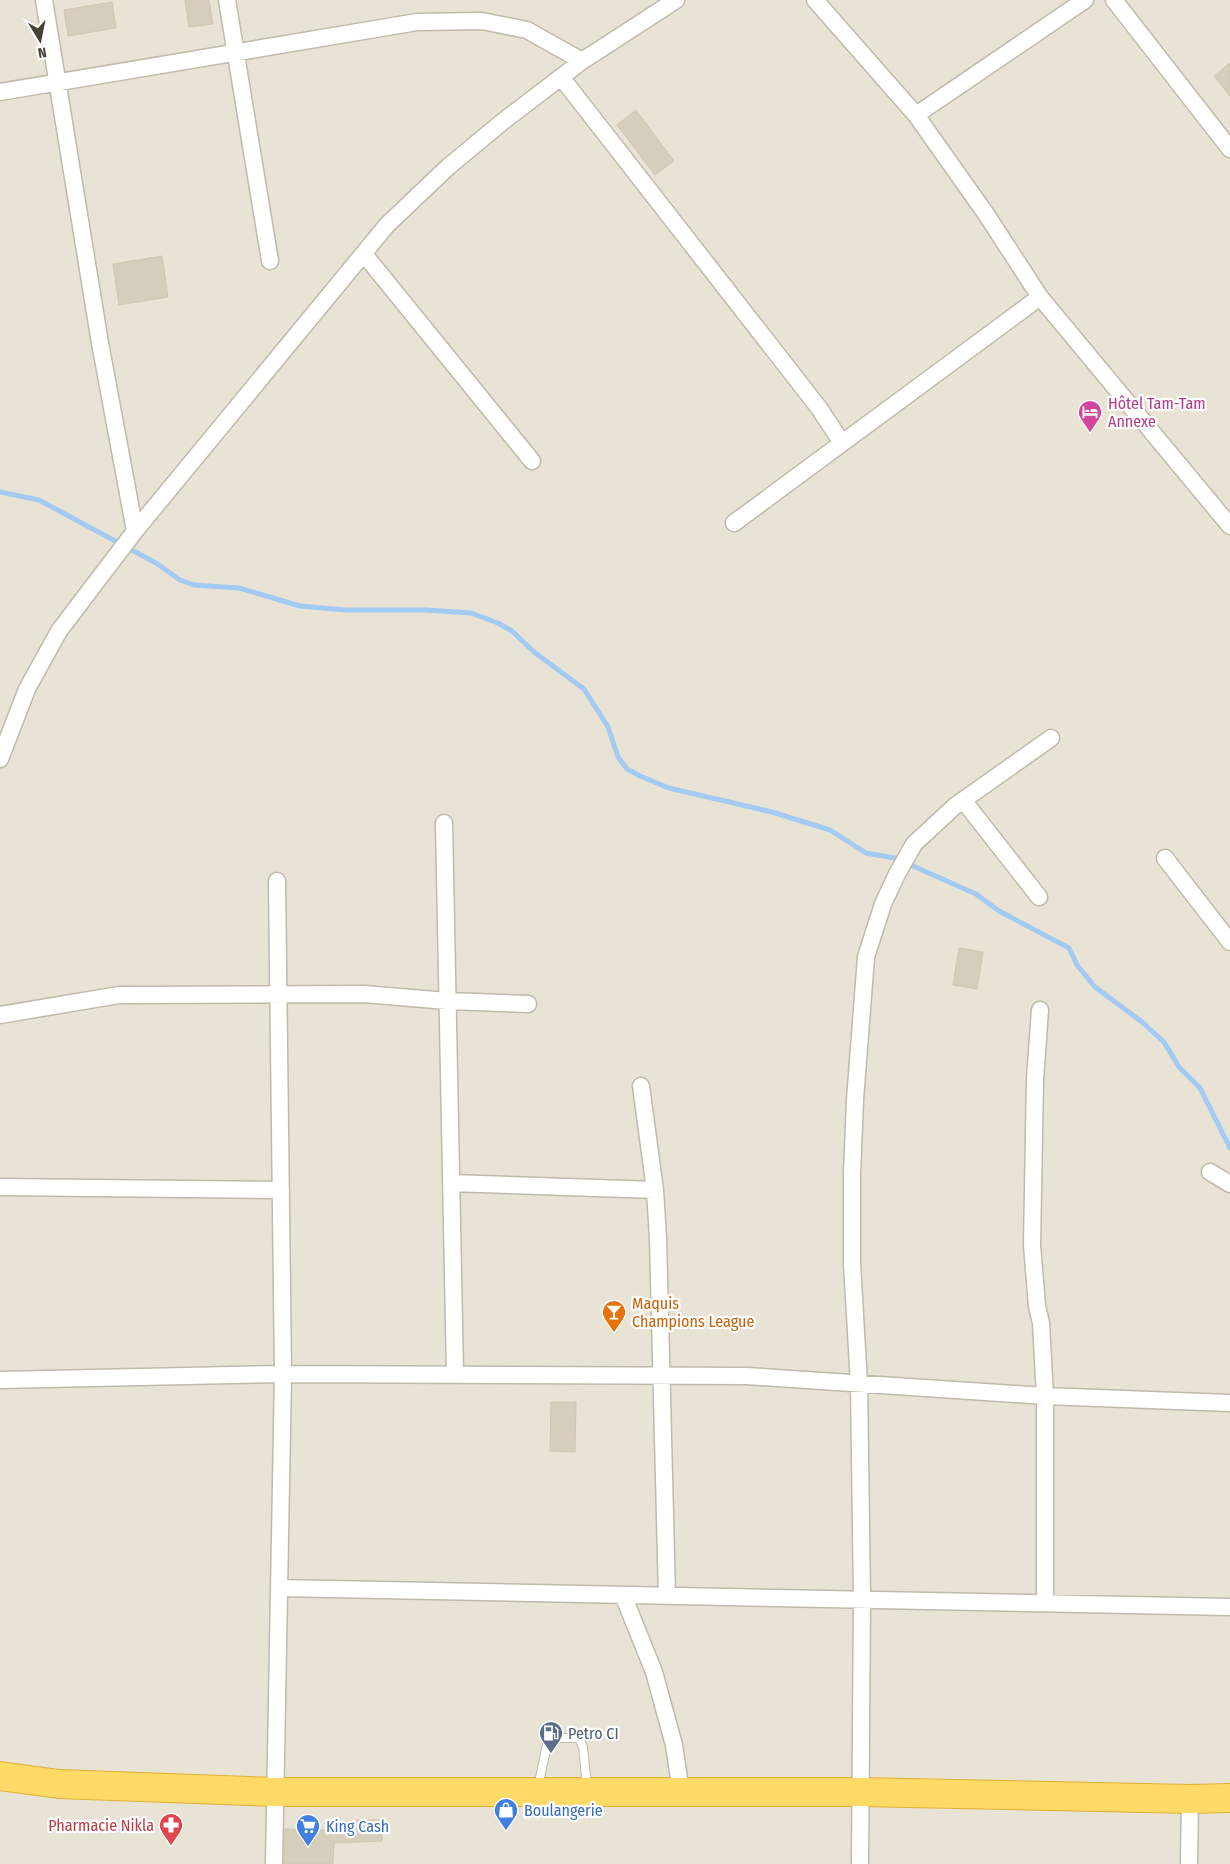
<svg xmlns="http://www.w3.org/2000/svg" width="1230" height="1864" viewBox="0 0 1230 1864" font-family="'Fira Sans Condensed',sans-serif">
  <style>
    .residential { fill: #e8e3d5 }
    .lines { fill: none; stroke-linecap: round; stroke-linejoin: round }
    .stream { stroke: #a2caf2; stroke-width: 5 }
    .building { fill: #d6cebc; stroke: #d1c6af }
    .lane-casing { stroke: #bfbaa9; stroke-width: 10 }
    .street-casing { stroke: #bfbaa9; stroke-width: 19 }
    .highway-casing { stroke: #e0b034; stroke-width: 30 }
    .lane { stroke: #fff; stroke-width: 8 }
    .street { stroke: #fff; stroke-width: 16 }
    .highway { stroke: #ffda67; stroke-width: 28 }
    .labels { text-anchor: middle; stroke-width: 4.5; stroke-linejoin: round; paint-order: stroke }
    .hotel-label { font-size: 16px; fill: #b23c85; stroke: #fff; text-anchor: start }
    .food-label { font-size: 16px; fill: #c56008; stroke: #fff; text-anchor: start }
    .service-label { font-size: 16px; fill: #4e5e75; stroke: #fff; text-anchor: start }
    .shop-label { font-size: 16px; fill: #366cbe; stroke: #fff; text-anchor: start }
    .health-label { font-size: 16px; fill: #be3a42; stroke: #fff; text-anchor: end }
  </style>
  <rect width="100%" height="100%" fill="#f4f1e7"/>
  <!-- residential -->
  <path class="residential" d="M 0,0 L 1230,0 L 1230,1864 L 0,1864 Z"/>
  <g class="lines">
    <!-- stream -->
    <path class="stream" d="M 0,492 L 39,500 L 156,563 L 180,580 L 194,585 L 239,588 L 300,606 L 345,610 L 426,610 L 471,613 L 498,623 L 512,631 L 534,652 L 584,689 L 608,727 L 618,757 L 627,769 L 640,776 L 669,788 L 772,812 L 830,830 L 866,853 L 895,858 L 976,894 L 999,911 L 1069,948 L 1077,965 L 1095,987 L 1142,1022 L 1164,1042 L 1179,1067 L 1200,1088 L 1230,1148"/>
  </g>
  <!-- building -->
  <path class="building" d="M 185,0 L 209,0 L 213,24 L 189,27 Z
    M 112,2 L 116,28 L 68,36 L 64,10 Z
    M 1230,63 L 1230,96 L 1214,76 Z
    M 636,110 L 674,161 L 655,175 L 617,125 Z
    M 162,256 L 168,297 L 119,305 L 113,264 Z
    M 959,948 L 983,952 L 977,989 L 953,985 Z
    M 551,1402 L 576,1402 L 575,1452 L 550,1451 Z
    M 355,1820 L 382,1820 L 382,1841 L 334,1843 L 333,1864 L 284,1864 L 285,1829 L 355,1831 Z"/>
  <g class="lines">
    <!-- lane casing -->
    <g class="lane-casing">
      <path id="lane" d="M 538,1787 L 548,1740 L 555,1738 L 579,1738 L 583,1747 L 587,1787"/>
    </g>
    <!-- street casing -->
    <g class="street-casing">
      <path id="street" d="M 44,0 L 100,343 L 135,531
        M 227,0 L 270,261
        M 815,0 L 916,115 L 986,214 L 1040,297 L 1230,526
        M 1114,0 L 1230,149
        M 561,77 L 819,408 L 842,443
        M 0,92 L 417,22 L 482,21 L 527,30 L 582,61
        M 916,115 L 1085,0
        M 364,254 L 532,461
        M 734,523 L 1040,297
        M 0,759 L 27,689 L 59,631 L 135,531 L 387,225 L 448,167 L 501,123 L 582,61 L 676,0
        M 963,800 L 1039,897
        M 444,823 L 455,1374
        M 1165,858 L 1230,942
        M 1040,1010 L 1035,1079 L 1032,1245 L 1037,1306 L 1041,1323 L 1045,1396 L 1045,1603
        M 0,1015 L 119,995 L 364,994 L 447,1001 L 528,1004
        M 641,1086 L 655,1190 L 658,1238 L 667,1596
        M 1210,1172 L 1230,1184
        M 451,1183 L 655,1190
        M 0,1187 L 281,1190
        M 0,1380 L 283,1374 L 747,1376 L 1045,1396 L 1230,1403
        M 279,1588 L 1230,1607
        M 623,1595 L 654,1672 L 674,1745 L 681,1792
        M 274,1864 L 283,1374 L 277,881
        M 860,1864 L 862,1598 L 859,1383 L 852,1264 L 852,1174 L 855,1100 L 866,957 L 883,904 L 897,874 L 914,844 L 955,806 L 1051,738
        M 1189,1864 L 1190,1799"/>
    </g>
    <!-- highway casing -->
    <g class="highway-casing">
      <path id="highway" d="M 0,1776 L 59,1784 L 275,1792 L 860,1792 L 1190,1799 L 1230,1798"/>
    </g>
    <!-- lane -->
    <use href="#lane" class="lane"/>
    <!-- street -->
    <use href="#street" class="street"/>
    <!-- highway -->
    <use href="#highway" class="highway"/>
  </g>
  <!-- icons -->
  <defs>
    <g id="hotel-pin" transform="scale(1.25)"><path d="M0 17L-7.5 6A9.5 9.5 0 1 1 7.5 6Z" fill="#d1479c" stroke="#fff"/><path d="M-6-4.5h1.5V1H6V5H4.5V3h-9V5H-6ZM-4 0a1.8 1.8 0 1 1 3.6 0ZM.5 0V-2.5h3Q6-2.5 6 0Z" fill="#fff"/></g>
    <g id="bar-pin" transform="scale(1.25)"><path d="M0 17L-7.5 6A9.5 9.5 0 1 1 7.5 6Z" fill="#e8710a" stroke="#fff"/><path d="M-6-5H6L.8 .8V4.5H3.5V6h-7V4.5H-.8V.8Z" fill="#fff"/></g>
    <g id="fuel-pin" transform="scale(1.25)"><path d="M0 17L-7.5 6A9.5 9.5 0 1 1 7.5 6Z" fill="#5c6f8a" stroke="#fff"/><path d="M-5.5-6h7V0h2V4h1.3V-2.5L3-4.5l.8-.8L6-3V5H2.5V1h-1V6h-7ZM-4.2-4.7v3.2H.2V-4.7Z" fill="#fff"/></g>
    <g id="shop-pin" transform="scale(1.25)"><path d="M0 17L-7.5 6A9.5 9.5 0 1 1 7.5 6Z" fill="#3f7fe0" stroke="#fff"/><path d="M-5-2.5h2.3a2.7 3.5 0 0 1 5.4 0H5L5.5 6h-11ZM-1.5-2.5h3a1.5 2.3 0 0 0-3 0Z" fill="#fff"/></g>
    <g id="pharmacy-pin" transform="scale(1.25)"><path d="M0 17L-7.5 6A9.5 9.5 0 1 1 7.5 6Z" fill="#e0444e" stroke="#fff"/><path d="M-2-6h4v4h4v4h-4v4h-4v-4h-4v-4h4Z" fill="#fff"/></g>
    <g id="supermarket-pin" transform="scale(1.25)"><path d="M0 17L-7.5 6A9.5 9.5 0 1 1 7.5 6Z" fill="#3f7fe0" stroke="#fff"/><path d="M-6-5.5h2.5l.6 2H6L4.5 2H-2.5L-4.4-4H-6ZM-1.5 3.2a1.3 1.3 0 1 0 .1 0ZM3 3.2a1.3 1.3 0 1 0 .1 0Z" fill="#fff"/></g>
  </defs>
  <g fill-rule="evenodd">
    <use href="#hotel-pin" x="1090" y="412"/>
    <use href="#bar-pin" x="614" y="1312"/>
    <use href="#fuel-pin" x="551" y="1733"/>
    <use href="#shop-pin" x="506" y="1810"/>
    <use href="#pharmacy-pin" x="171" y="1825"/>
    <use href="#supermarket-pin" x="308" y="1826"/>
  </g>
  <g class="labels">
    <!-- hotel labels -->
    <g class="hotel-label">
      <text x="1108" y="409">Hôtel Tam-Tam<tspan x="1108" dy="18">Annexe</tspan></text>
    </g>
    <!-- food labels -->
    <g class="food-label">
      <text x="632" y="1309">Maquis<tspan x="632" dy="18">Champions League</tspan></text>
    </g>
    <!-- service labels -->
    <g class="service-label">
      <text x="568" y="1739">Petro CI</text>
    </g>
    <!-- shop labels -->
    <g class="shop-label">
      <text x="524" y="1816">Boulangerie</text>
      <text x="326" y="1832">King Cash</text>
    </g>
    <!-- health labels -->
    <g class="health-label">
      <text x="154" y="1831">Pharmacie Nikla</text>
    </g>
  </g>
  <!-- north arrow -->
  <g transform="translate(40 40) rotate(170)" stroke="#ffffff" stroke-width="4" paint-order="stroke">
  <path d="M0-4L9 19L0 12L-9 19Z" fill="#474236"/>
  <text y="-8" font-size="14" font-weight="bold" text-anchor="middle" fill="#474236">N</text>
  </g>
</svg>
